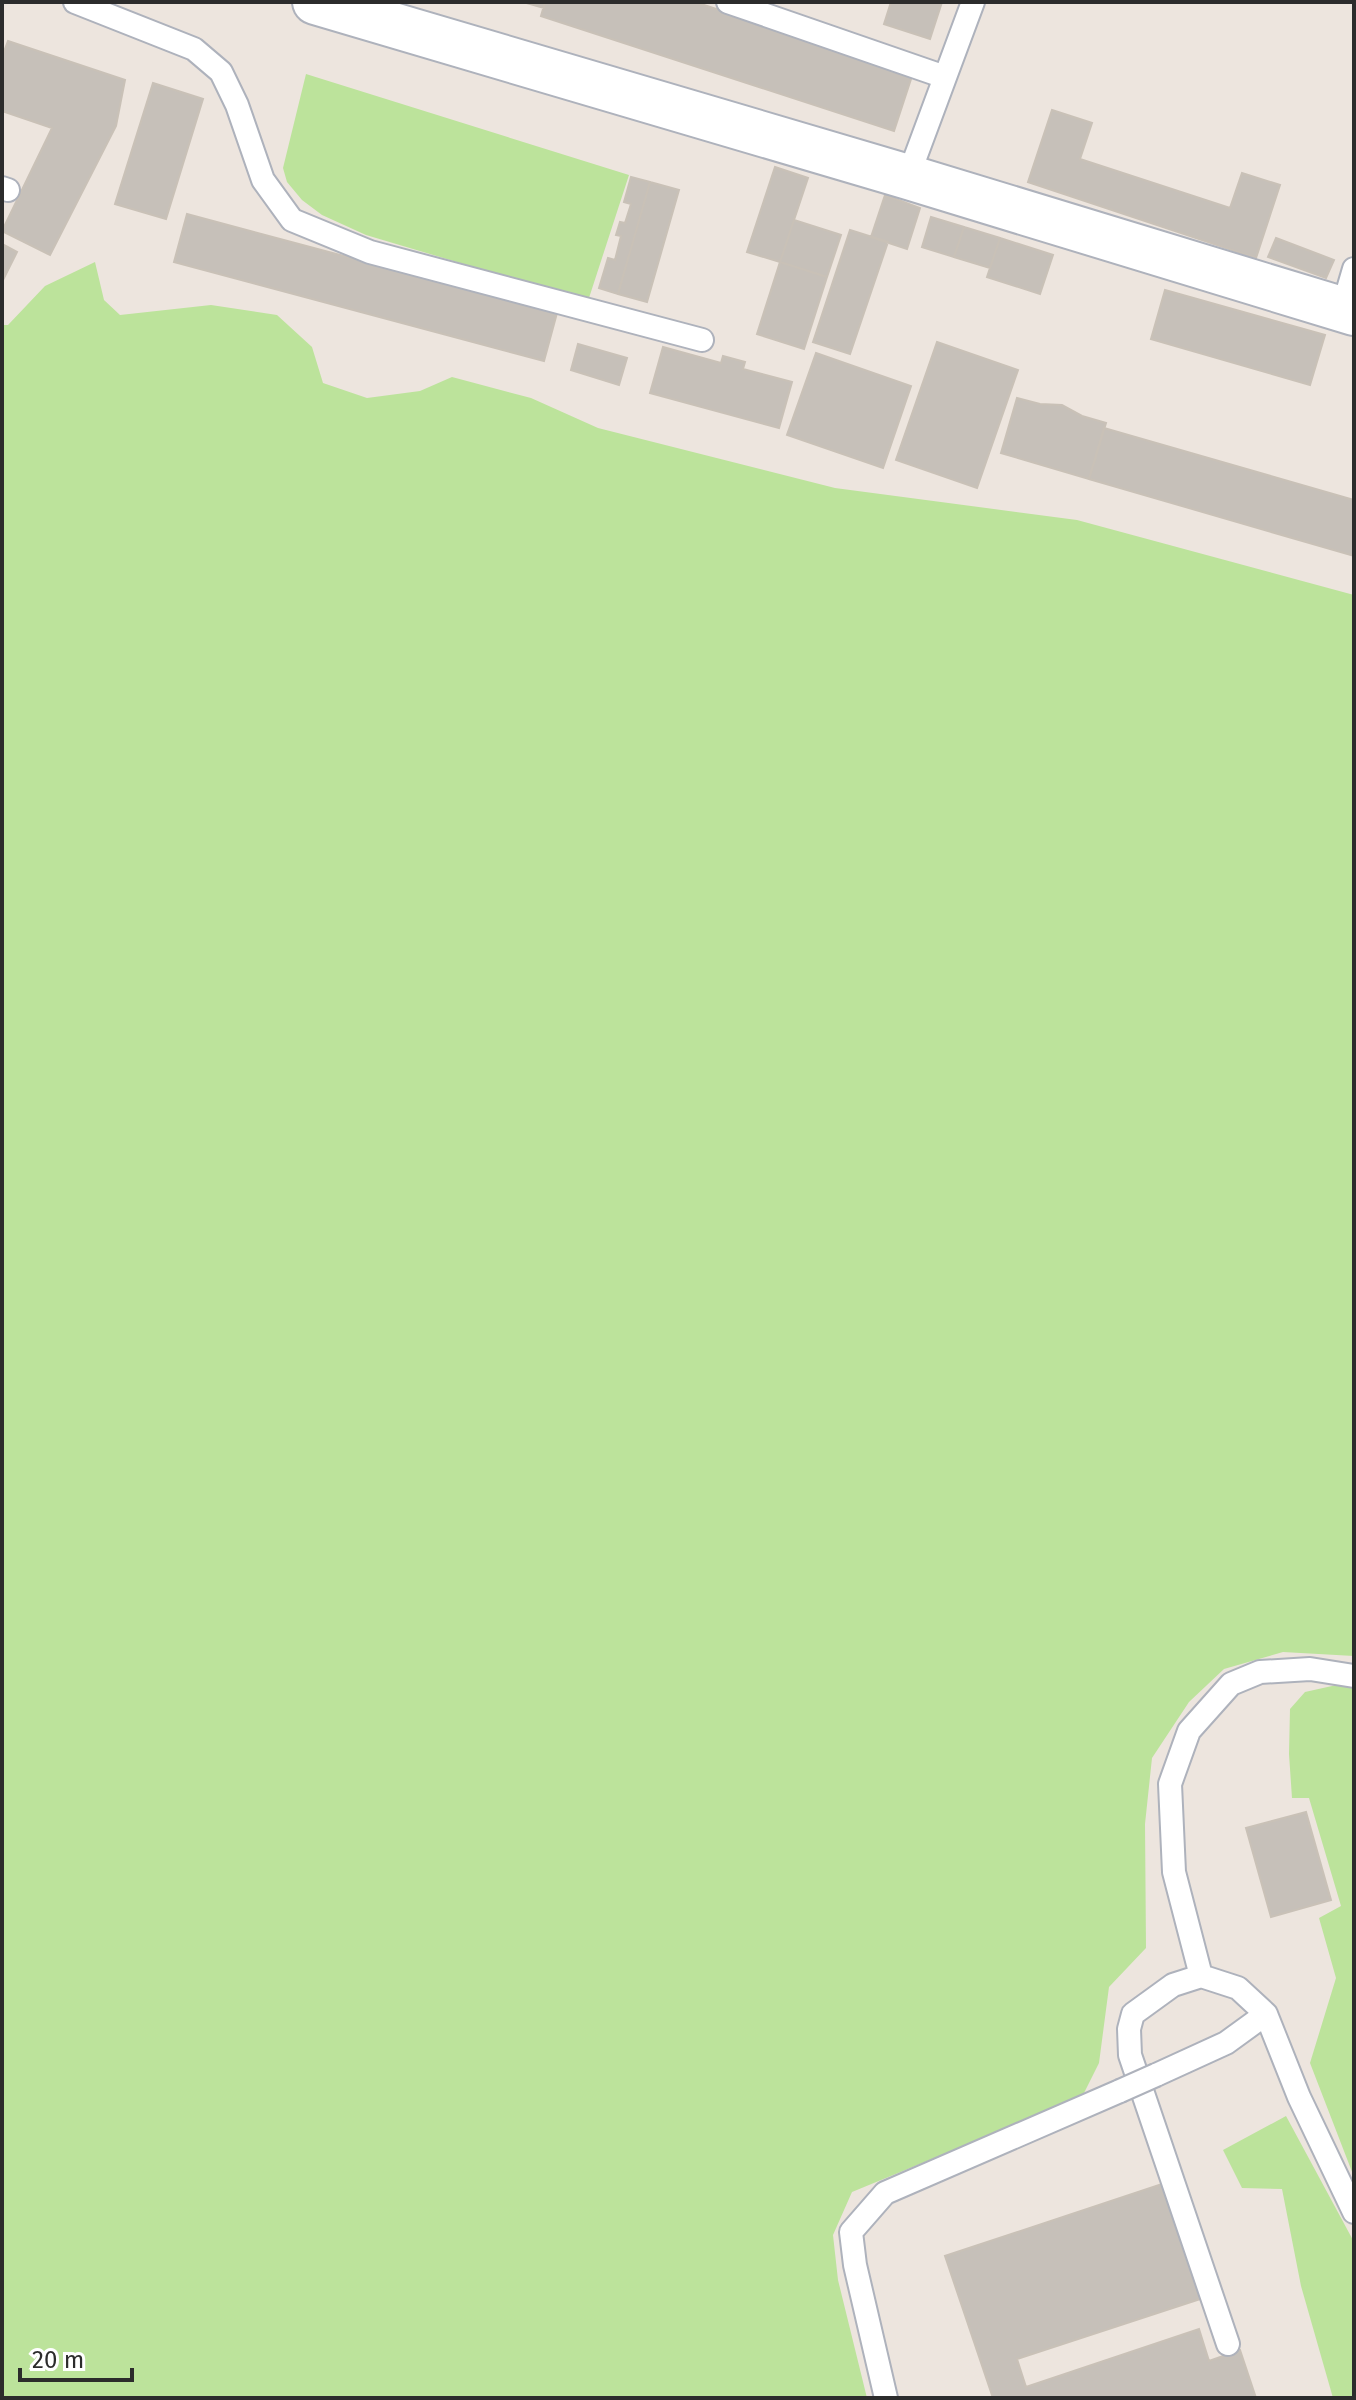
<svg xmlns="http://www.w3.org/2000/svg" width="1356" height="2400" viewBox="0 0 1356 2400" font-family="'Fira Sans',sans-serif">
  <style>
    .green { fill: #bce39b }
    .building { fill: #c6c0b9; stroke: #c9c1b7; stroke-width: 2 }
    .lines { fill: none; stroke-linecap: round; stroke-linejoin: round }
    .lane-casing { stroke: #aeb2bc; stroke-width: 26 }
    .secondary-casing { stroke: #aeb2bc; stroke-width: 48 }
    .lane { stroke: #fff; stroke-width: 22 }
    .secondary { stroke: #fff; stroke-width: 44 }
    .lane-bridge-casing { stroke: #aeb2bc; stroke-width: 26; stroke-linecap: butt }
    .lane-bridge { stroke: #fff; stroke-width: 22 }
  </style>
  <rect width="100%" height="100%" fill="#ede5de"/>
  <!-- green -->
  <path class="green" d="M 306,74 L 629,175 L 588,301 L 366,235 L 322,215 L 302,200 L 287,182 L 283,168 Z
    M 95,262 L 104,300 L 120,315 L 211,305 L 277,315 L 312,347 L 323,383 L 367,398 L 420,391 L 452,377 L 531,398 L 598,428 L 835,488 L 1077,520 L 1354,595 L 1354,1656 L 1283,1652 L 1224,1669 L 1189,1702 L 1152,1758 L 1145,1824 L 1146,1948 L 1109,1987 L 1099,2063 L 1082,2097 L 852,2192 L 833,2235 L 838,2280 L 867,2398 L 2,2398 L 2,325 L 8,325 L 45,286 Z
    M 1341,1684 L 1354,1688 L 1354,2177 L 1310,2063 L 1336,1978 L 1319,1918 L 1341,1906 L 1309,1798 L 1292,1798 L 1289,1754 L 1290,1709 L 1305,1692 Z
    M 1286,2116 L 1354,2242 L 1354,2398 L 1333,2398 L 1301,2286 L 1282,2189 L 1242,2188 L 1223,2150 Z"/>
  <!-- building -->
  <path class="building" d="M 523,2 L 545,2 L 544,8 Z
    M 545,2 L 695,2 L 913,73 L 894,131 L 541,16 Z
    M 891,2 L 942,2 L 930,39 L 884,24 Z
    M 8,41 L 125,80 L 116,126 L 50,255 L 2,231 L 52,128 L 2,111 L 2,57 Z
    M 153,83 L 203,99 L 166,219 L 115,204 Z
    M 1052,110 L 1092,123 L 1080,159 L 1230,208 L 1242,173 L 1280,185 L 1256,258 L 1028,182 Z
    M 775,167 L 808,178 L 780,262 L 747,252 Z
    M 631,177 L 650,182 L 618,294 L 599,288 L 608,258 L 615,260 L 621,236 L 616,235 L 620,222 L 625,223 L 631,204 L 624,202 Z
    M 650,182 L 679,190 L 647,302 L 618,294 Z
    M 885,195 L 920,208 L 907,249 L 871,237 Z
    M 187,214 L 557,313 L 544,361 L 174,262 Z
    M 931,217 L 964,227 L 954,257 L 922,247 Z
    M 794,220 L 841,235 L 827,277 L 780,262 Z
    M 964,227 L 1000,238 L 990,268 L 954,257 Z
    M 850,230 L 888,242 L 850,354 L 813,342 Z
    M 1000,238 L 1053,255 L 1040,294 L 987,277 Z
    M 1276,238 L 1334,260 L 1326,278 L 1268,257 Z
    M 2,244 L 17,252 L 2,282 Z
    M 780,262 L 827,277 L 804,349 L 757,334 Z
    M 1165,290 L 1325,335 L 1310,385 L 1151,339 Z
    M 937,342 L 1018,370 L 977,488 L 896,460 Z
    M 578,344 L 627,358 L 619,385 L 571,370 Z
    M 663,347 L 721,363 L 723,356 L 745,362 L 743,369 L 792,382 L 779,428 L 650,393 Z
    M 816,353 L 911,386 L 883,468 L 787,435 Z
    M 1017,398 L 1040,404 L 1062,405 L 1082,416 L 1106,423 L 1089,479 L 1001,453 Z
    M 1104,428 L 1354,500 L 1354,556 L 1089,479 Z
    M 1306,1812 L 1331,1900 L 1271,1917 L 1246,1828 Z
    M 1162,2184 L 1200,2299 L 1017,2359 L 1026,2387 L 1199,2329 L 1209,2361 L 1240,2350 L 1256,2398 L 993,2398 L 945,2256 Z"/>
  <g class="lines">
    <!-- lane casing -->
    <g class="lane-casing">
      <path id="lane" d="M 75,2 L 194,49 L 221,72 L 237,105 L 263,180 L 292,220 L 370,252 L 702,340
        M 728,2 L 945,77
        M 908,177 L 973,2
        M 2,188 L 8,190
        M 1342,310 L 1354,269
        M 1354,1676 L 1310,1669 L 1260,1672 L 1231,1684 L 1189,1731 L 1170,1784 L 1174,1872 L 1201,1976 L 1238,1988 L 1266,2014 L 1299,2097 L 1354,2212
        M 1201,1976 L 1173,1985 L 1133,2014 L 1129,2029 L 1130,2055 L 1228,2344
        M 1156,2075 L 1226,2043 L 1266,2014
        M 886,2398 L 855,2265 L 851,2232 L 885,2193 L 1120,2091"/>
    </g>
    <!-- secondary casing -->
    <g class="secondary-casing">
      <path id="secondary" d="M 315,2 L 908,177 L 1354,313"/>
    </g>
    <!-- lane -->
    <use href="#lane" class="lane"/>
    <!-- secondary -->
    <use href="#secondary" class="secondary"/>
    <!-- lane-bridge casing -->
    <g class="lane-bridge-casing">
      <path id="lane-bridge" d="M 1120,2091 L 1156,2075"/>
    </g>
    <!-- lane-bridge -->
    <use href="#lane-bridge" class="lane-bridge"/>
  </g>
  <!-- border -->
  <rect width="1356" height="2400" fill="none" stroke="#2c2c2c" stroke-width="8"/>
  <!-- scale -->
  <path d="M20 2368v12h112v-12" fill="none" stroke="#2c2c2c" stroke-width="4"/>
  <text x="32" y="2368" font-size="24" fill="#2c2c2c" stroke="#ffffff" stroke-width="6" paint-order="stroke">20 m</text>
</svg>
